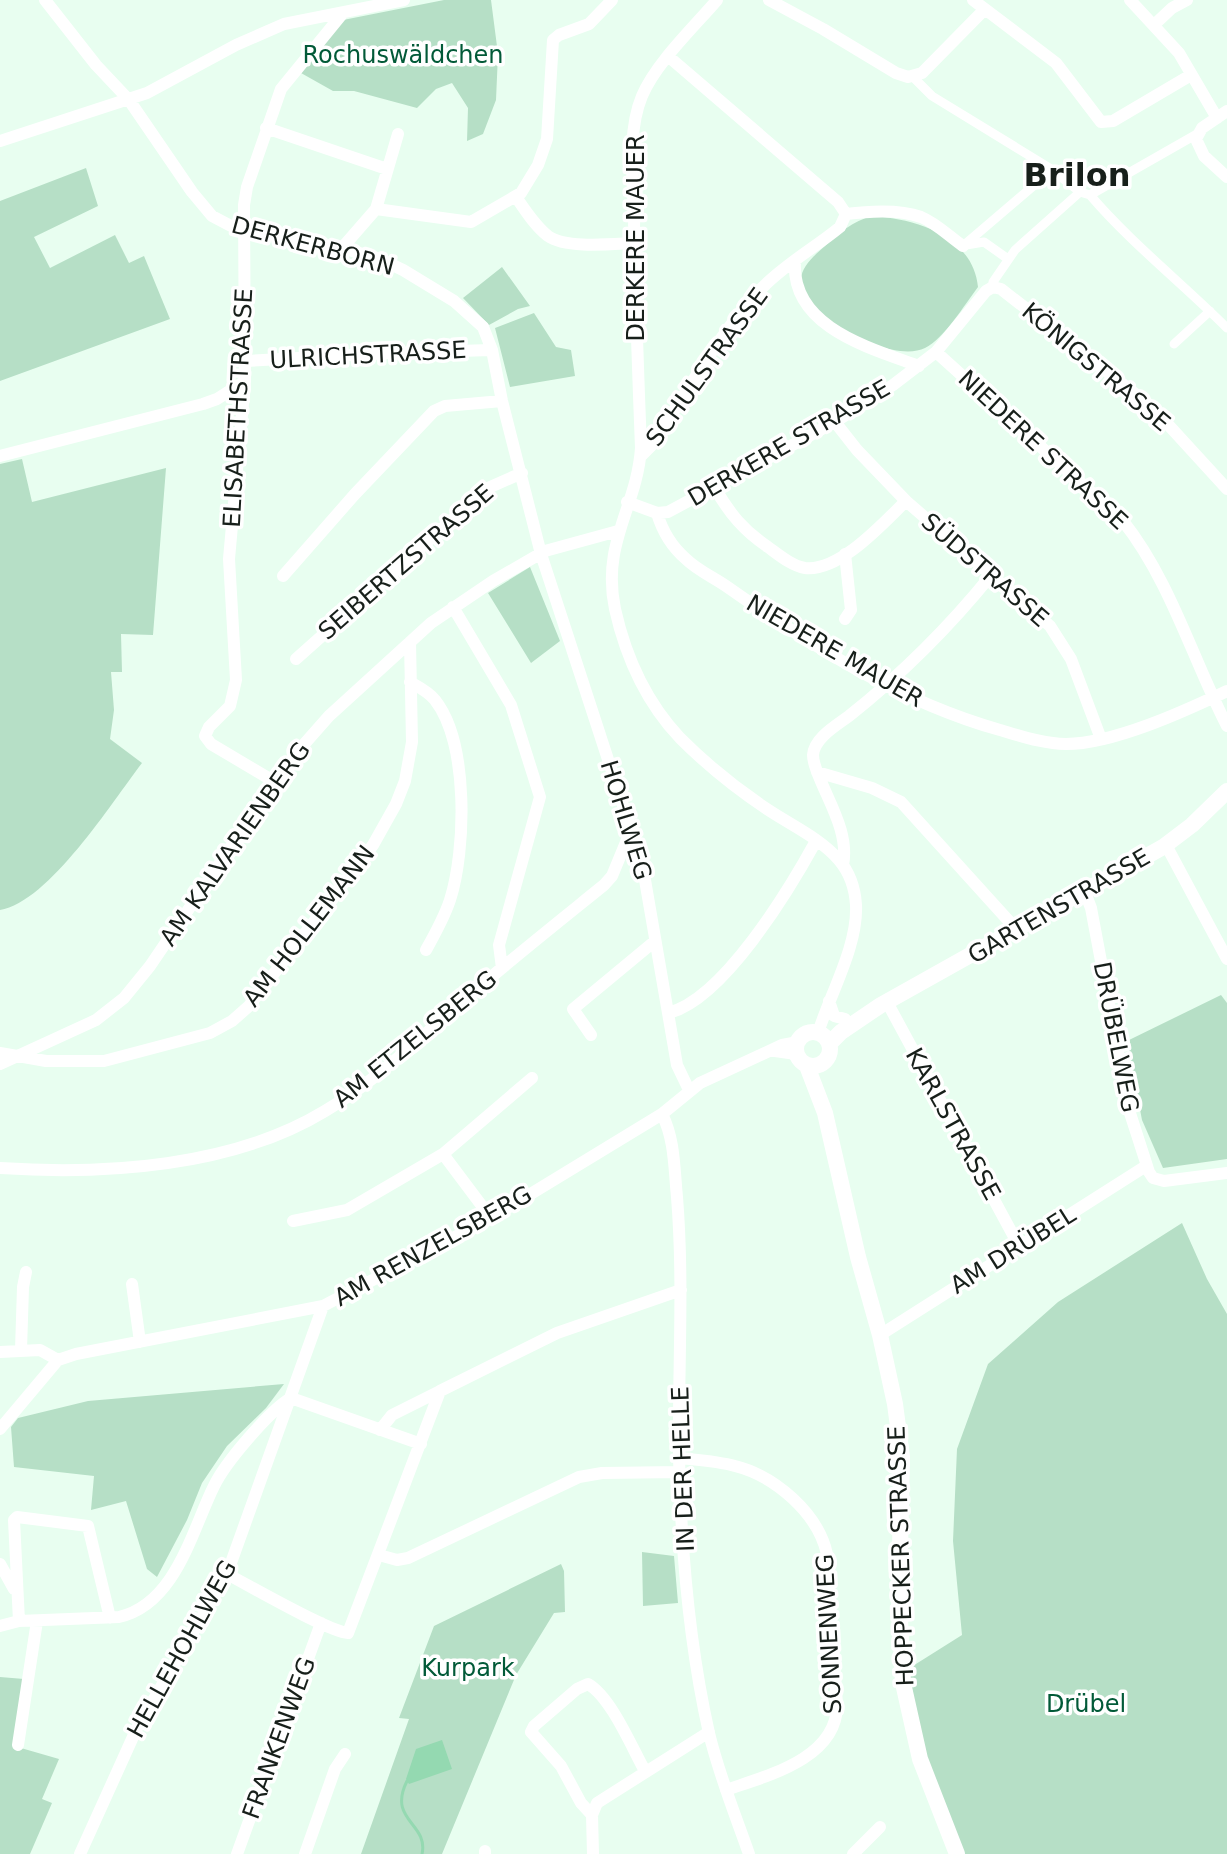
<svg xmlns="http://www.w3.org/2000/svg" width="1227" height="1854" viewBox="0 0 1227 1854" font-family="'DejaVu Sans',sans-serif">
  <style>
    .green { fill: #b6dfc6 }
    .water { fill: #94d9b1 }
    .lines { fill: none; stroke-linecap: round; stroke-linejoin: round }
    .stream { stroke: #94d9b1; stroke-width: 3 }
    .pedestrian { stroke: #fff; stroke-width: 9 }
    .minor { stroke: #fff; stroke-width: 12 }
    .tertiary { stroke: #fff; stroke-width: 16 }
    .labels { text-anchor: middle; stroke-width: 7; stroke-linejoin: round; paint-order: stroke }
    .park-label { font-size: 24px; fill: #025a38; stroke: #fff }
    .street-label { font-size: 24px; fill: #171f1a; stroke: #fff }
    .district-label { font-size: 32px; font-weight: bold; fill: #171f1a; stroke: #fff }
  </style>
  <rect width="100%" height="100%" fill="#e8fef0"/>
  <!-- green -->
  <path class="green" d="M 444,0 L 491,0 L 498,54 L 496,100 L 483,134 L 467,141 L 468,108 L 452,83 L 436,89 L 417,108 L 354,91 L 333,91 L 301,73 L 338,21 Z
    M 86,168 L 98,206 L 34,237 L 50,268 L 115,235 L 129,263 L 144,256 L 170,319 L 0,381 L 0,201 Z
    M 872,216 C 918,219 973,237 978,287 C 965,304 944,339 925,348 C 893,364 811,321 802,286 C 797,269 814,256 825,246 C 839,233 853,221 872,216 Z
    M 502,267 L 530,306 L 518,309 L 489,325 L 463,298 Z
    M 534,313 L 556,347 L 571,350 L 575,376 L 510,387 L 495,328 Z
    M 22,459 L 32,502 L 166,468 L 153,635 L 121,634 L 122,672 L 111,672 L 114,710 L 110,739 L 142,763 C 112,802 49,902 0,910 L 0,464 Z
    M 530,567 L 560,641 L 531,663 L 488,593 Z
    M 1221,995 L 1227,1003 L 1227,1159 L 1163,1168 L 1142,1120 L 1127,1041 Z
    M 1182,1223 L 1207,1279 L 1227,1314 L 1227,1854 L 964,1854 L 926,1759 L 908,1669 L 962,1635 L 953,1541 L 957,1449 L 988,1364 L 1058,1302 Z
    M 284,1384 L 266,1408 L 227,1446 L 202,1483 L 187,1520 L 157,1577 L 147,1569 L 126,1501 L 91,1510 L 94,1476 L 14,1467 L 11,1427 L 18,1418 L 88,1401 Z
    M 642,1552 L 674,1556 L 678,1603 L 643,1606 Z
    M 561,1564 L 564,1571 L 565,1612 L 554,1613 L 516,1675 L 442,1854 L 361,1854 L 409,1719 L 399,1718 L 434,1626 Z
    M 0,1677 L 24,1679 L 14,1746 L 59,1759 L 42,1799 L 52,1803 L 30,1854 L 0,1854 Z"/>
  <!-- water -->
  <path class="water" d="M 442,1740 L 452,1769 L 409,1784 L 406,1779 L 416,1749 Z"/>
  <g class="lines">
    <!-- stream -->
    <path class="stream" d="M 407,1781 C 387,1821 429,1823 422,1854"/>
    <!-- pedestrian -->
    <path class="pedestrian" d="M 913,77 L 932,96 L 1048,167 L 1080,192 L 1090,195
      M 1090,195 C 1131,243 1182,283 1227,328
      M 1090,195 L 1197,134
      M 966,245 L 984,242 L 1008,259
      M 963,246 L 1052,170
      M 993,287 L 993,282 L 1015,250 L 1080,192
      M 1174,344 L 1210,311"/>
    <!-- minor -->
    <path class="minor" d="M 45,0 L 96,65 L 129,100 L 192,192 L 212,216 L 231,226 L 342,248 L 380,259 L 403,270 L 454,301 L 483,327 L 492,350 L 502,401 L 541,554 L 631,830 L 645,880 L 677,1065 L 689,1090
      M 717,0 C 693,28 656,63 642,96 C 627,132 633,179 634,217 C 635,294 638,371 641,448 C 637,507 601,543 615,609 C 626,658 646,702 680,738 C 707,765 738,790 770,811 C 793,826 821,839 839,860 C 850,873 855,889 856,905 C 858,946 830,994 818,1033
      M 769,0 L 823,29 L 896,73 L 908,77 L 922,73 L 984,10
      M 973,0 L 1056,63 L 1101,122 L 1113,121 L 1191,75
      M 1130,0 L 1179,53 L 1217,118
      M 1155,24 L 1172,8 L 1187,0
      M 669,57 L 838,202 L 846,214
      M 1227,111 L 1202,128 L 1196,139 L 1204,156 L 1227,177
      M 266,128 L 387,169
      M 0,141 L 147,93 L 236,45 L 284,24 L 404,0
      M 516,197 C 525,210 535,226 548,236 C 566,249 612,244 634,243
      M 376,209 L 471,222 L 521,193 L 538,165 L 547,139 L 553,40 L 559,35 L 589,24 L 612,0
      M 846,214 C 869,211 899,209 921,217 C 936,223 950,237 963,246
      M 342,248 L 376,209 L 398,134
      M 795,262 C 791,327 870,348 919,366
      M 936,352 L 1123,521 C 1170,580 1193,660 1227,726
      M 245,361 L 388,353 L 492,350
      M 835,422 L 857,450 L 906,501 L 1050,626 L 1071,659 L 1101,739
      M 0,456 L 203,404 L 217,399 L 245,381
      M 640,457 L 652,445 C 687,392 719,333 762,288 C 785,264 816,247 840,227 L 846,214
      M 715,488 C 729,513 744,531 768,547 C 779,555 792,566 805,568 C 840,572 884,522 906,501
      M 627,502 L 657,513 L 668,512 L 835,422 L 893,385 L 936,352 L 986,291 L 993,287 L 1001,289 L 1152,407 L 1227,489
      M 657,513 C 662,530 672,547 686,559 C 697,570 713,577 726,586 C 810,645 900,702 1000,730 C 1021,736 1044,744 1066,744 C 1113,744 1185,711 1227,691
      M 283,576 L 355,494 L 434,411 L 445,406 L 502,401
      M 453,607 L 511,705 L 540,797 L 499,945 L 502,968
      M 845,619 L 851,610 L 845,554
      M 296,659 L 342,618 L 345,611 L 351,609 L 488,488 L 522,473
      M 410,682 C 419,687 429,692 435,700 C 469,743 466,850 450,900 C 444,918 435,934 426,950
      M 817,772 L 872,788 L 901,802 L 1016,929
      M 275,782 L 211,744 L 205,736 L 209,727 L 230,706 L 236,680 L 229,559 L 245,381 L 244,205 L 247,187 L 281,89 L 343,13
      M 1166,845 L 1227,959
      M 843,865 C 849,835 831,806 820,779 C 817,772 813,763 813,755 C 814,738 837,725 849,716 C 902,674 950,626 992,574
      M 1084,890 L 1091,908 L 1129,1110 L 1149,1172 L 1153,1178 L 1164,1181 L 1227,1173
      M 829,1001 L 834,1016 L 845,1019
      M 887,1002 L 1019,1246
      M 668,1013 C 723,1000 789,890 816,841
      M 591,1035 L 573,1009 L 655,941
      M 775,1051 L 796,1054
      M 0,1053 L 46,1061 L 104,1061 L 210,1033 L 232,1021 L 249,1006 L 373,845 L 396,804 L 405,781 L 412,742 L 410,642
      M 0,1064 L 96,1020 L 124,998 L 150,966 L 275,782 L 299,750 L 329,716 L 431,623 L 493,581 L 545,551 L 618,531
      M 662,1114 C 675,1140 674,1168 677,1197 C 684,1284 678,1370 679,1457 C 681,1548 689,1644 709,1733 C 719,1775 735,1814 749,1854
      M 443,1154 L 491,1218
      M 0,1168 C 105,1175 233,1167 325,1111 C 376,1081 419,1039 463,1001 C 509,961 557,923 604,885 L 612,876 L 631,830
      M 293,1221 L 347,1210 L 443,1154 L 532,1078
      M 132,1284 L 140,1342
      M 880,1335 L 1146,1166
      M 21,1350 L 23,1287 L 26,1272
      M 0,1352 L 40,1350 L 58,1360 L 76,1354 L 323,1306 L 491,1218 L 662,1114 L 700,1083 L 782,1045 L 798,1042
      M 291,1398 L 421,1444
      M 0,1429 L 58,1360
      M 380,1430 L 392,1415 L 440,1391
      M 679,1458 C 698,1460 717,1461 735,1466 C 775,1476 818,1513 827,1554 L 837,1705 C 837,1759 766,1776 726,1790
      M 379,1555 L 397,1560 L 408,1558 L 579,1477 L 602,1473 L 680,1472
      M 0,1564 L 14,1589
      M 227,1574 C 250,1586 329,1632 348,1633 L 440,1391 L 557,1333 L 681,1290
      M 19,1621 L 14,1520 L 17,1517 L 88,1526 L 110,1618
      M 0,1626 L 19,1621 L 119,1617 C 176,1604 192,1530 214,1486 C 225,1463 269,1411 291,1398
      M 18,1745 L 37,1621
      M 592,1815 L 581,1803 L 561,1766 L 531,1732 L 534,1726 L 577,1689 L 588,1684 C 611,1697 632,1748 645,1771
      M 80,1854 L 137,1728 L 227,1574 L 323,1306
      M 237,1854 L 321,1623
      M 305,1854 L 335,1769 L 345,1754
      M 485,1854 L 485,1851
      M 593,1854 L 592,1815 L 597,1803 L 709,1732
      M 853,1854 L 880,1827"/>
    <!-- tertiary -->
    <path class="tertiary" d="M796 1049a17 17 0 1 1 34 0a17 17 0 1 1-34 0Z
      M 829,1044 L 841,1032 L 881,1005 L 1163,847 L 1192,825 L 1227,791
      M 807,1066 L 825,1113 L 858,1257 L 880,1335 L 895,1404 L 902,1457 L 899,1597 L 903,1683 L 920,1759 L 957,1854"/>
  </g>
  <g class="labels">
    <!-- park labels -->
    <g class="park-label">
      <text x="403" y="63">Rochuswäldchen</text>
      <text x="468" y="1676">Kurpark</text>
      <text x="1086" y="1712">Drübel</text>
    </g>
    <!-- street labels -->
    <g class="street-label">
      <text transform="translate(636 238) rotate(-90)" y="8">DERKERE MAUER</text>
      <text transform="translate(313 246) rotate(15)" y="8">DERKERBORN</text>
      <text transform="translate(368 355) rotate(-3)" y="8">ULRICHSTRASSE</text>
      <text transform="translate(707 367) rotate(-54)" y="8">SCHULSTRASSE</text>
      <text transform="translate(1096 367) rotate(40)" y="8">KÖNIGSTRASSE</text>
      <text transform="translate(238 408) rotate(-87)" y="8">ELISABETHSTRASSE</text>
      <text transform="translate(789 443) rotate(-30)" y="8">DERKERE STRASSE</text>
      <text transform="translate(1043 450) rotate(43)" y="8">NIEDERE STRASSE</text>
      <text transform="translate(406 562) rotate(-41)" y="8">SEIBERTZSTRASSE</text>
      <text transform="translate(985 570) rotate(41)" y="8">SÜDSTRASSE</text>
      <text transform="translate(835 651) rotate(30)" y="8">NIEDERE MAUER</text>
      <text transform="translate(626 820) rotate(73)" y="8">HOHLWEG</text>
      <text transform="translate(235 844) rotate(-55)" y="8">AM KALVARIENBERG</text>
      <text transform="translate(1059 906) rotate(-30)" y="8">GARTENSTRASSE</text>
      <text transform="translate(309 926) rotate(-52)" y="8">AM HOLLEMANN</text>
      <text transform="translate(1116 1037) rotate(79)" y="8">DRÜBELWEG</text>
      <text transform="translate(415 1039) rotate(-39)" y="8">AM ETZELSBERG</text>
      <text transform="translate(953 1124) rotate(61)" y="8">KARLSTRASSE</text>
      <text transform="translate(433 1246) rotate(-29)" y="8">AM RENZELSBERG</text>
      <text transform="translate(1013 1250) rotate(-32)" y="8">AM DRÜBEL</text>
      <text transform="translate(683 1469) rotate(-92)" y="8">IN DER HELLE</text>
      <text transform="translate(901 1556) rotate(-92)" y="8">HOPPECKER STRASSE</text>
      <text transform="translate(829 1634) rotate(-93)" y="8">SONNENWEG</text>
      <text transform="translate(182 1649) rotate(-61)" y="8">HELLEHOHLWEG</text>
      <text transform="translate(279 1738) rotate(-70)" y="8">FRANKENWEG</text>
    </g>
    <!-- district labels -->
    <g class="district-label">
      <text x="1077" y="186">Brilon</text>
    </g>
  </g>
</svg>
